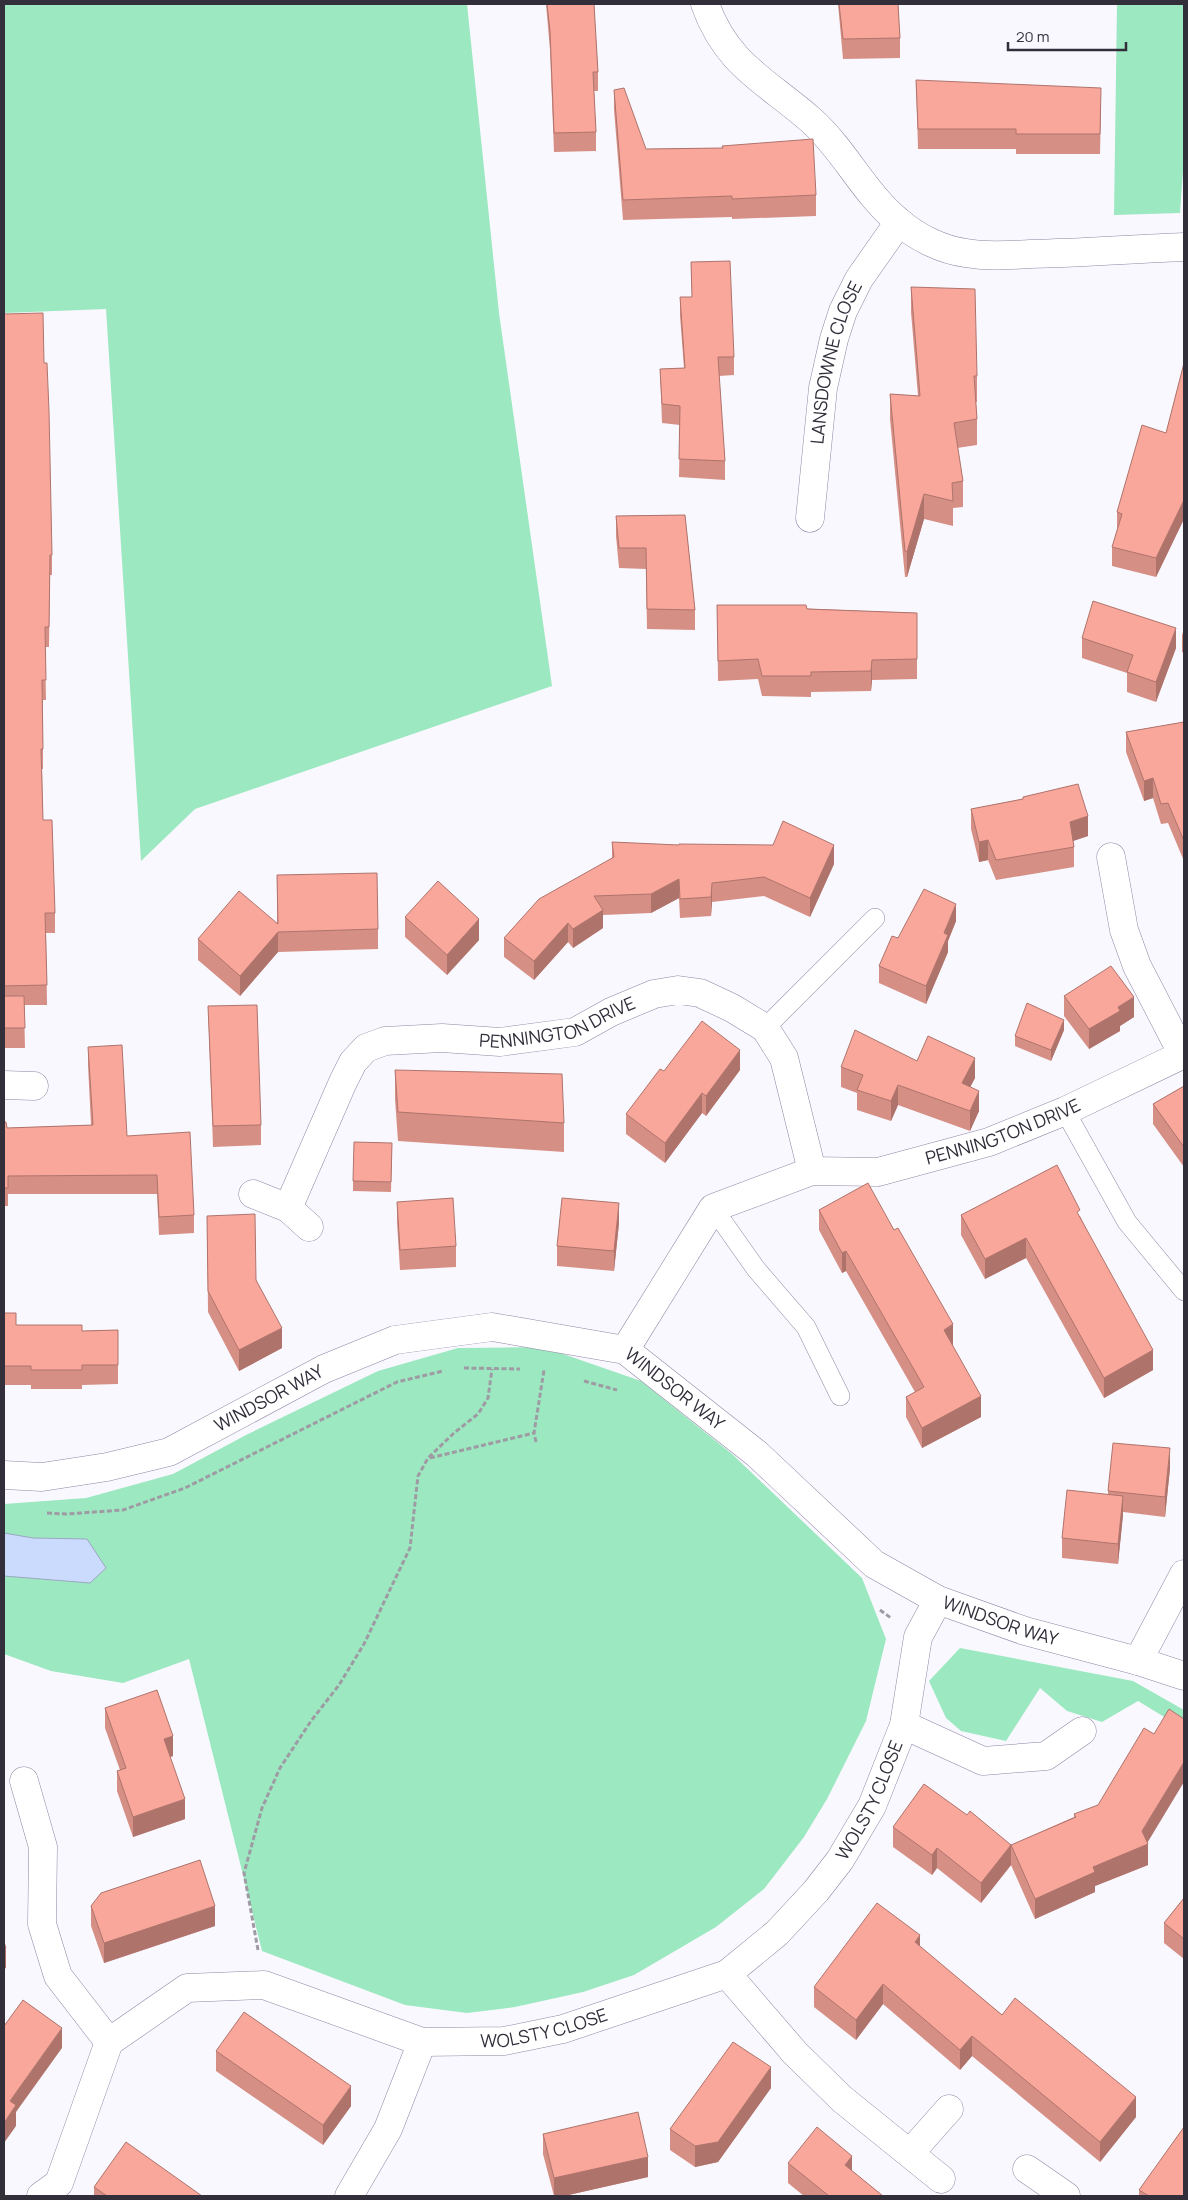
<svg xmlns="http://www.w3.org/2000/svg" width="1188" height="2200" viewBox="0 0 1188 2200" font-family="Manrope,sans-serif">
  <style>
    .green { fill: #9ce8c0 }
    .water { fill: #cadbfd; stroke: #9ca7c2 }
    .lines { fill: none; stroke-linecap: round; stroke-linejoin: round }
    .lane-casing { stroke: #9086a4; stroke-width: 20 }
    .street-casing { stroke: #9086a4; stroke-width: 29 }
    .path { stroke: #9e9ba4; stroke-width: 3; stroke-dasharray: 5 2.5; stroke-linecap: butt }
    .lane { stroke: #fff; stroke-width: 19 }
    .street { stroke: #fff; stroke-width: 28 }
    .wall { fill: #d68f85 }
    .shaded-wall { fill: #ae746c }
    .building { fill: #f9a69b; stroke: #ae746c }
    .labels { text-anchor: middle; stroke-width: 4; stroke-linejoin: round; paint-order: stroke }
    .street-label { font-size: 18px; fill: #322e3a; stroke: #faf8ff }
  </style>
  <rect width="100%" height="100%" fill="#faf8ff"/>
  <!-- green -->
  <path class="green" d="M 4,4 L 467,4 L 499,313 L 552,686 L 195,809 L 141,861 L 106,309 L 4,313 Z
    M 1117,4 L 1184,4 L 1184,157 L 1180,213 L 1114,215 Z
    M 543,1347 L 641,1381 L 732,1454 L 862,1578 L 886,1639 L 866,1721 L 827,1799 L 804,1837 L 764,1889 L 716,1927 L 634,1975 L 583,1992 L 515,2007 L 467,2013 L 405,2005 L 262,1951 L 189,1659 L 123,1683 L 51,1671 L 4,1654 L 4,1504 L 86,1498 L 173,1474 L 246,1435 L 378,1371 L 458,1348 Z
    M 960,1648 L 1133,1681 L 1184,1710 L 1184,1729 L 1138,1701 L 1102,1722 L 1067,1711 L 1040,1688 L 1006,1741 L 961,1731 L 946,1718 L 929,1681 Z"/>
  <!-- water -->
  <path class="water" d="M 4,1533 L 33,1538 L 87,1539 L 106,1568 L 90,1583 L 4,1576 Z"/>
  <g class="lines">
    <!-- lane casing -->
    <g class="lane-casing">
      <path id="lane" d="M 765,1028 L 875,918
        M 1065,1111 L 1127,1222 L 1184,1291
        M 713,1208 L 756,1269 L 806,1327 L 840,1396"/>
    </g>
    <!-- street casing -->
    <g class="street-casing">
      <g id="street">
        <path d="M 705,4 C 727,66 767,81 812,121 C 845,151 864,193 898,221 C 916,237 942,250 966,253 C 987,257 1009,255 1030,254 C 1081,253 1133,249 1184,247"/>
        <path id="s1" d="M 810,518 L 823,388 L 834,339 L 843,311 L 859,279 L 899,222"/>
        <path d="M 1111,857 L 1124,930 L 1137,966 L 1182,1053"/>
        <path d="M 4,1085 L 34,1086"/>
        <path d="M 253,1194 L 288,1208 L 309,1227"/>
        <path id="s2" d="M 288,1208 L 343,1082 L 353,1062 L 366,1048 L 385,1041 L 442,1038 L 500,1042 L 575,1032 L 611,1012 L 654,994 L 678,990 L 700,993 L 732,1008 L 765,1028 L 784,1058 L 812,1171"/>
        <path id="s3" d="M 625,1350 L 713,1208 L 812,1171 L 878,1172 L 989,1142 L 1065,1111 L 1184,1054"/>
        <path id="s4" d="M 4,1475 L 42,1477 L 107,1467 L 169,1452 L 324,1369 L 395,1340 L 492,1327 L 625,1350 L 757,1454 L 874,1564 L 938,1600 L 1025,1631 L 1138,1661 L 1184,1676"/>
        <path d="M 1138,1661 L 1184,1574"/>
        <path d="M 904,1725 L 983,1761 L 1046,1756 L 1082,1731"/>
        <path d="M 24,1781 L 43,1847 L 42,1924 L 58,1976 L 109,2042"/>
        <path d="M 727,1974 L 795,2053 L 842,2099 L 941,2179"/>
        <path d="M 910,2153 L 949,2109"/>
        <path d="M 1027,2169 L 1066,2196"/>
        <path id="s5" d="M 41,2196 L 59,2183 L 109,2042 L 187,1988 L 264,1985 L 422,2042 L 504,2041 L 563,2029 L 727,1974 L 777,1933 L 816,1891 L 840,1860 L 872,1806 L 904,1725 L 918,1637 L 938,1600"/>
        <path d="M 349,2196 L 388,2129 L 422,2042"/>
      </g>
    </g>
    <!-- path -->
    <path class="path" d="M 464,1368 L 520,1369
      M 584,1381 L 617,1390
      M 536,1442 L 534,1433 L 544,1370
      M 430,1458 L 534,1433
      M 47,1513 L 66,1514 L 123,1510 L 185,1488 L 397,1382 L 443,1371
      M 880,1610 L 891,1618
      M 258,1950 L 244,1873 L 262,1808 L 280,1768 L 311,1721 L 339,1685 L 364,1644 L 410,1548 L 418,1476 L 428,1458 L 454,1433 L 478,1414 L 488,1398 L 492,1369"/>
    <!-- lane -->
    <use href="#lane" class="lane"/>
    <!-- street -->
    <use href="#street" class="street"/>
  </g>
  <!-- wall -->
  <path class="wall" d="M 546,4 L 594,4 L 598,72 L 598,91 L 594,91 L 596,132 L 596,151 L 554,152 L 550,50 Z
    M 838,4 L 898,4 L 900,38 L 900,58 L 843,59 Z
    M 916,80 L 1101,108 L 1100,154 L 1016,154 L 1016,149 L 918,149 Z
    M 614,90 L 646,149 L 722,148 L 816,195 L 816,216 L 732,219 L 732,217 L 623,220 L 614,110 Z
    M 691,262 L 734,357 L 734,375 L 719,376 L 725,461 L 725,480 L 679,477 L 680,425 L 662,423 L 660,369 L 684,368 L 680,316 L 680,297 L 692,297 Z
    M 911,287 L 977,376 L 977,402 L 976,402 L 977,419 L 977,445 L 957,448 L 963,481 L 963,507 L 953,508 L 953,526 L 924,519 L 907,577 L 905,577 L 890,419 L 890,394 L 918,396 L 911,312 Z
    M 4,314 L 44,363 L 52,555 L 52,575 L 50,575 L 49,647 L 45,647 L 46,700 L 43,700 L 43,769 L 42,769 L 43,820 L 55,913 L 55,933 L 46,933 L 47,1005 L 24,1005 L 25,1048 L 4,1048 Z
    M 1184,363 L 1184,519 L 1156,577 L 1112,566 L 1112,547 L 1117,530 L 1117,512 L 1166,433 Z
    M 685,515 L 695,610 L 695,630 L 647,629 L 646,569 L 619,568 L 616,536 L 616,516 Z
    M 717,605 L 917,613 L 917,679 L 872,680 L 871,691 L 811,692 L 811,697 L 762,696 L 758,679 L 718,681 Z
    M 1184,629 L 1184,653 L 1182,652 L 1182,635 Z
    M 1082,638 L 1176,648 L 1156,702 L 1127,692 L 1127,673 L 1082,658 Z
    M 1184,722 L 1184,861 L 1168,823 L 1161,824 L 1153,798 L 1144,801 L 1126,752 L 1126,732 Z
    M 1023,797 L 1088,836 L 1073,841 L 1074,847 L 1074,867 L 996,880 L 988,860 L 979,862 L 971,829 L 971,809 L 1023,799 Z
    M 612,842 L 834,864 L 810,917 L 764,896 L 712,902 L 711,916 L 680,918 L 679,898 L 651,913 L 603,915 L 603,928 L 573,948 L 568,942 L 534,980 L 504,957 L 504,938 L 612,858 Z
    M 277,875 L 378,929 L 378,949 L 278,952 L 240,996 L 198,960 L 198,939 L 277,924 Z
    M 405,917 L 479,940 L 447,975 L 405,937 Z
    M 956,921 L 948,941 L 948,952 L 926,1004 L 879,983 L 879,966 L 898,938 Z
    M 1064,996 L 1134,1017 L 1120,1026 L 1120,1031 L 1089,1049 L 1064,1016 Z
    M 208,1006 L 261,1125 L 261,1145 L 213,1147 Z
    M 1064,1030 L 1051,1061 L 1015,1046 L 1015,1036 Z
    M 88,1047 L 127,1136 L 194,1215 L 194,1233 L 159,1235 L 157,1194 L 8,1194 L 8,1206 L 4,1206 L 4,1122 L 7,1128 L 91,1125 L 88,1065 Z
    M 917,1061 L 975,1078 L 970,1087 L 979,1111 L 970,1131 L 898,1105 L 891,1121 L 857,1110 L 857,1093 L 841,1087 L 841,1067 Z
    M 395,1070 L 564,1123 L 564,1152 L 398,1141 L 395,1099 Z
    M 740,1070 L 706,1116 L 702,1113 L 665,1163 L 626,1134 L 626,1114 L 664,1071 Z
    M 1184,1086 L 1184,1167 L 1153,1124 L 1153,1104 Z
    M 392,1143 L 391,1192 L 353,1191 L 353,1181 Z
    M 397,1202 L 456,1246 L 456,1267 L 400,1270 L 397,1222 Z
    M 819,1210 L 953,1345 L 952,1345 L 981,1417 L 922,1448 L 906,1417 L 906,1397 L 915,1392 L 846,1271 L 842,1273 L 819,1230 Z
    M 961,1215 L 1080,1216 L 1153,1370 L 1104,1398 L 1026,1258 L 985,1279 L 961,1235 Z
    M 207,1216 L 256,1280 L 282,1348 L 239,1371 L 208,1312 Z
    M 619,1223 L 614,1271 L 557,1266 L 557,1246 Z
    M 4,1313 L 16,1325 L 82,1331 L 118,1330 L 118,1384 L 82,1385 L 82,1389 L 31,1389 L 31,1385 L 4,1385 Z
    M 1170,1468 L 1165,1517 L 1123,1512 L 1118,1564 L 1062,1558 L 1062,1538 L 1108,1494 L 1108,1491 Z
    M 105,1708 L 173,1756 L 170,1757 L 185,1819 L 133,1837 L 117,1791 L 117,1771 L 120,1770 L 105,1728 Z
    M 1074,1814 L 1147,1843 L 1148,1865 L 1095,1886 L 1095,1892 L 1035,1919 L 1011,1865 L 981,1903 L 937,1868 L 932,1875 L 893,1847 L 893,1827 L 967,1815 L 1011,1845 L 1074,1817 Z
    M 1184,1898 L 1184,1959 L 1164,1943 L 1164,1923 Z
    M 91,1906 L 215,1926 L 104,1963 L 91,1926 Z
    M 920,1947 L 1002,2015 L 1136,2117 L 1100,2162 L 972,2056 L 960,2070 L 883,2004 L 856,2040 L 814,2007 L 814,1987 Z
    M 216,2051 L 351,2106 L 323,2145 L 216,2071 Z
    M 771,2088 L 718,2162 L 695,2167 L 670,2150 L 670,2129 Z
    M 543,2134 L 648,2177 L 564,2196 L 554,2196 L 543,2154 Z
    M 788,2163 L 852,2171 L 883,2196 L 804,2196 L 788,2183 Z
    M 94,2187 L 202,2196 L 94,2196 Z
    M 1139,2190 L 1149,2196 L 1139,2196 Z"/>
  <!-- shaded-wall -->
  <path class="shaded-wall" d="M 924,494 L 924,519 L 907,577 L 907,552 Z
    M 1184,500 L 1184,519 L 1156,577 L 1156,558 Z
    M 1176,628 L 1176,648 L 1156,702 L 1156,682 Z
    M 872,660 L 872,680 L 871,691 L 871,671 Z
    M 1153,778 L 1153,798 L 1144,801 L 1144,781 Z
    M 1088,816 L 1088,836 L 1070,842 L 1070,822 Z
    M 988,840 L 988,860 L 979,862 L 979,842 Z
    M 834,845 L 834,864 L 810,917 L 810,898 Z
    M 679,879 L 679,898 L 651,913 L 651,894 Z
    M 712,883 L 712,902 L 711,916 L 711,897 Z
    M 956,904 L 956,921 L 948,941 L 948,952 L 926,1004 L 926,986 L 944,933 Z
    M 603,910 L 603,928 L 573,948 L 573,929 Z
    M 479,919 L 479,940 L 447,975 L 447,955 Z
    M 568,923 L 568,942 L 534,980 L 534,961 Z
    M 278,932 L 278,952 L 240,996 L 240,976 Z
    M 1134,997 L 1134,1017 L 1120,1026 L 1120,1031 L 1089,1049 L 1089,1029 L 1118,1007 Z
    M 1064,1020 L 1064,1030 L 1051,1061 L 1051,1050 Z
    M 740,1050 L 740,1070 L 706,1116 L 706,1096 Z
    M 975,1058 L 975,1078 L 962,1103 L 962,1083 Z
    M 898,1085 L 898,1105 L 891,1121 L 891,1101 Z
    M 979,1091 L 979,1111 L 970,1131 L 970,1111 Z
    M 702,1093 L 702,1113 L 665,1163 L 665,1143 Z
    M 619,1203 L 619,1223 L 614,1271 L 614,1251 Z
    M 1026,1238 L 1026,1258 L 985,1279 L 985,1259 Z
    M 846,1251 L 846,1271 L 842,1273 L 842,1253 Z
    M 953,1324 L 953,1345 L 944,1350 L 944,1330 Z
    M 282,1328 L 282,1348 L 239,1371 L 239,1350 Z
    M 1153,1350 L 1153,1370 L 1104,1398 L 1104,1378 Z
    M 981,1396 L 981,1417 L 922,1448 L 922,1428 Z
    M 1170,1448 L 1170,1468 L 1165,1517 L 1165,1497 Z
    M 1123,1496 L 1123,1516 L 1118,1564 L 1118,1544 Z
    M 173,1736 L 173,1756 L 164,1759 L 164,1739 Z
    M 1184,1762 L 1184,1782 L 1146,1845 L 1148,1844 L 1148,1865 L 1095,1886 L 1095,1892 L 1035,1919 L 1035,1899 L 1093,1867 L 1142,1831 Z
    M 185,1799 L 185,1819 L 133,1837 L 133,1817 Z
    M 1011,1845 L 1011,1865 L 981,1903 L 981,1883 Z
    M 937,1848 L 937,1868 L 932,1875 L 932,1855 Z
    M 215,1906 L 215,1926 L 104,1963 L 104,1943 Z
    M 920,1935 L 920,1955 L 915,1942 Z
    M 6,1948 L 6,1968 L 4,1969 L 4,1949 Z
    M 883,1984 L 883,2004 L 856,2040 L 856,2020 Z
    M 62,2028 L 62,2048 L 16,2112 L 16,2126 L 4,2143 L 4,2123 L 10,2101 Z
    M 972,2036 L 972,2056 L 960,2070 L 960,2050 Z
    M 771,2067 L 771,2088 L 718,2162 L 695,2167 L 695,2146 Z
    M 351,2086 L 351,2106 L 323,2145 L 323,2125 Z
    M 1136,2097 L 1136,2117 L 1100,2162 L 1100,2142 Z
    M 852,2156 L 852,2176 L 845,2165 Z
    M 648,2157 L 648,2177 L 564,2196 L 554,2196 L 554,2178 Z"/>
  <!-- building -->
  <path class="building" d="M 547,4 L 594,4 L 598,72 L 593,72 L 596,132 L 554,133 L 550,31 Z
    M 839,4 L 898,4 L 900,38 L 843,39 Z
    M 916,80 L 1101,88 L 1100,134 L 1016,134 L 1016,129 L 918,129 Z
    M 624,88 L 646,149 L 723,148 L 722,146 L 813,139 L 816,195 L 732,199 L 732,196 L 623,200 L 614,90 Z
    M 730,261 L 734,357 L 718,357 L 725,461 L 679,459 L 680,406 L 662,404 L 660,369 L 685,368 L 680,297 L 692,297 L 691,262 Z
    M 911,287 L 975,289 L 977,376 L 974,376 L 977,419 L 954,423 L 963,481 L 952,483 L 953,501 L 924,494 L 907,552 L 905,551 L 890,394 L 920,396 Z
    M 43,313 L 44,363 L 47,363 L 49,411 L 52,555 L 50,555 L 49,627 L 45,627 L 46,680 L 42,680 L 43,749 L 41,749 L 43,820 L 52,820 L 55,913 L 45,913 L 47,985 L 4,986 L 4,314 Z
    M 1184,363 L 1184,500 L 1156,558 L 1112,547 L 1122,514 L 1117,512 L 1142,425 L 1166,433 Z
    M 685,515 L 695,610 L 647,609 L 646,548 L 619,548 L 616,516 Z
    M 1093,601 L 1176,628 L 1156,682 L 1127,672 L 1133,655 L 1082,638 Z
    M 717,605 L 806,605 L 807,609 L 917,613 L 917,659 L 872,660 L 871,671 L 811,672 L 811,676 L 762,676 L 758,659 L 718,661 Z
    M 1184,722 L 1184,841 L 1168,803 L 1161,804 L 1153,778 L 1144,781 L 1126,732 Z
    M 1078,784 L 1088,816 L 1070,822 L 1074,847 L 996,860 L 988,840 L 979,842 L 971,809 L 1023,799 L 1023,797 Z
    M 783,821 L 834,845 L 810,898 L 764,877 L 712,883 L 711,897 L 680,899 L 679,879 L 651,894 L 594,896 L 603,910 L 573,929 L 568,923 L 534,961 L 504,938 L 539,899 L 614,857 L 612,842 L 679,845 L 679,844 L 773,845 Z
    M 377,873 L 378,929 L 278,932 L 240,976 L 198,939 L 239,891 L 278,924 L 277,875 Z
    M 438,881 L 479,919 L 447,955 L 405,917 Z
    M 924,889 L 956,904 L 944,933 L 948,935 L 926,986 L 879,966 L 892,936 L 898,938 Z
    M 1111,966 L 1134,997 L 1118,1007 L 1120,1011 L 1089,1029 L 1064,996 Z
    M 4,996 L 24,996 L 25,1028 L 4,1028 Z
    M 1027,1003 L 1064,1020 L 1051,1050 L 1015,1036 Z
    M 257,1005 L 261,1125 L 213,1126 L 208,1006 Z
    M 702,1021 L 740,1050 L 706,1096 L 702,1093 L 665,1143 L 626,1114 L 660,1069 L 664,1071 Z
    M 855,1030 L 917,1061 L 928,1036 L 975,1058 L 962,1083 L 979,1091 L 970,1111 L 898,1085 L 891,1101 L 857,1090 L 863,1075 L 841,1067 Z
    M 122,1045 L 127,1136 L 190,1132 L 194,1215 L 159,1217 L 157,1175 L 8,1176 L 8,1188 L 4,1188 L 4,1122 L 6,1122 L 7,1128 L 93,1125 L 88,1047 Z
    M 395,1070 L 562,1074 L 564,1123 L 398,1112 Z
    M 1184,1086 L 1184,1147 L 1153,1104 Z
    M 354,1142 L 392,1143 L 391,1182 L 353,1181 Z
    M 1057,1165 L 1080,1210 L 1077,1212 L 1153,1350 L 1104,1378 L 1026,1238 L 985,1259 L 961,1215 Z
    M 868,1183 L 894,1230 L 898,1228 L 953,1324 L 944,1330 L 981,1396 L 922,1428 L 906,1397 L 924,1387 L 846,1251 L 842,1253 L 819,1210 Z
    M 453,1198 L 456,1246 L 400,1250 L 397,1202 Z
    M 562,1198 L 619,1203 L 614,1251 L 557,1246 Z
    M 255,1214 L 256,1280 L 282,1328 L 239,1350 L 208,1291 L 207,1216 Z
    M 4,1313 L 16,1313 L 16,1325 L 82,1325 L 82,1331 L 118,1330 L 118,1365 L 82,1365 L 82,1370 L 31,1370 L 31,1366 L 4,1366 Z
    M 1113,1443 L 1170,1448 L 1165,1497 L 1108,1491 Z
    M 1067,1490 L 1123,1496 L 1118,1544 L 1062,1538 Z
    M 157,1690 L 173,1736 L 164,1739 L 185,1799 L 133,1817 L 117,1771 L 126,1768 L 105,1708 Z
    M 1169,1709 L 1184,1719 L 1184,1762 L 1142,1831 L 1148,1844 L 1093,1867 L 1095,1872 L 1035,1899 L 1011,1845 L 1076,1817 L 1074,1814 L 1098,1805 L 1144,1728 L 1154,1734 Z
    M 924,1784 L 967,1815 L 970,1811 L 1011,1845 L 981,1883 L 937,1848 L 932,1855 L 893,1827 Z
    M 200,1860 L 215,1906 L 104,1943 L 91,1906 L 101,1893 Z
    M 1184,1898 L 1184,1939 L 1164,1923 Z
    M 877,1903 L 920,1935 L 915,1942 L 1002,2015 L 1015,1998 L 1136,2097 L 1100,2142 L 972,2036 L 960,2050 L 883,1984 L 856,2020 L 814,1987 Z
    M 4,1942 L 6,1948 L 4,1949 Z
    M 23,2000 L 62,2028 L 10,2101 L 16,2105 L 4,2123 L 4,2026 Z
    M 244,2012 L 351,2086 L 323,2125 L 216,2051 Z
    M 733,2042 L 771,2067 L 718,2142 L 695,2146 L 670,2129 Z
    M 638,2112 L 648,2157 L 554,2178 L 543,2134 Z
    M 817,2127 L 852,2156 L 845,2165 L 883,2196 L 829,2196 L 788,2163 Z
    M 1184,2127 L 1184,2196 L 1149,2196 L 1139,2190 Z
    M 126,2142 L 202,2196 L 107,2196 L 94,2187 Z"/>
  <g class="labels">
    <!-- street labels -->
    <g class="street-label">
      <text dy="6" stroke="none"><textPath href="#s1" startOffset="158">LANSDOWNE CLOSE</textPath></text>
      <text dy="6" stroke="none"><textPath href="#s2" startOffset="375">PENNINGTON DRIVE</textPath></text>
      <text dy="6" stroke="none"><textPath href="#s3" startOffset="470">PENNINGTON DRIVE</textPath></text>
      <text dy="6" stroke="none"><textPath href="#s4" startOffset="716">WINDSOR WAY</textPath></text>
      <text dy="6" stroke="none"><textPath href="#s4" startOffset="281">WINDSOR WAY</textPath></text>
      <text dy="6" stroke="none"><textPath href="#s4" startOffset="1121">WINDSOR WAY</textPath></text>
      <text dy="6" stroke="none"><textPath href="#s5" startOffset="1055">WOLSTY CLOSE</textPath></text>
      <text dy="6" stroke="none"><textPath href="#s5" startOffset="635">WOLSTY CLOSE</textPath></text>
    </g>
  </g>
  <!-- border -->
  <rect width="1188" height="2200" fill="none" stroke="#322e3a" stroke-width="10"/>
  <!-- scale -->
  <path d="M1008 42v8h118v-8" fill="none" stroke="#322e3a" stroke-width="2.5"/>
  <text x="1016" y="42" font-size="15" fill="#322e3a" stroke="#faf8ff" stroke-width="4" paint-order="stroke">20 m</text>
</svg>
